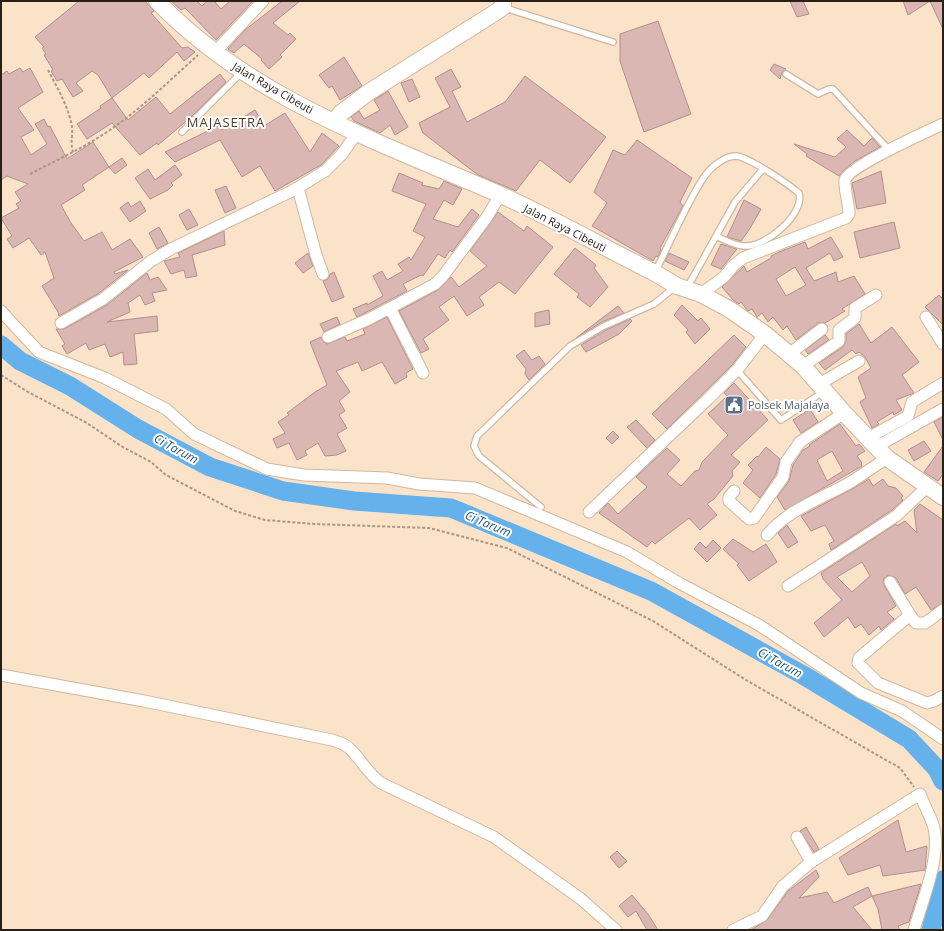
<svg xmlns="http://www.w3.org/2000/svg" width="944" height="931" viewBox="0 0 944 931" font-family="'Open Sans',sans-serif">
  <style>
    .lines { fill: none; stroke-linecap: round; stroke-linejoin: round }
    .river { stroke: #65b1eb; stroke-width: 19 }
    .building { fill: #dbb7b3; stroke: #b28f8b; fill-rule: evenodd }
    .lane-casing { stroke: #cfb89f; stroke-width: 8 }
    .street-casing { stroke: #cfb89f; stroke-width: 13 }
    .secondary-casing { stroke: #cfb89f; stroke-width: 18 }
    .path { stroke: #a99784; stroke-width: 2; stroke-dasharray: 3 2; stroke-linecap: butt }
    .lane { stroke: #fff; stroke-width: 5.5 }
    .street { stroke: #fff; stroke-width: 11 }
    .secondary { stroke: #fff; stroke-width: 16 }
    .labels { text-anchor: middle; stroke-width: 4; stroke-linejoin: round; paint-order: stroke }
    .street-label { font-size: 11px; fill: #281f16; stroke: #fff }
    .service-label { font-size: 11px; fill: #4e5e75; stroke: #fff; text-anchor: start }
    .water-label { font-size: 12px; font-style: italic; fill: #1d557c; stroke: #fff }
    .quarter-label { font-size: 13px; letter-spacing: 1px; fill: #4f3b26; stroke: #fff }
  </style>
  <rect width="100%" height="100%" fill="#fbe3ca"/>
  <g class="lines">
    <!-- river -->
    <path class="river" d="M 1,345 L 20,361 L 70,386 L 138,429 L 210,467 L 283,491 L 354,501 L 451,508 L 651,591 L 803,675 L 909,739 L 937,769 L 943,781
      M 931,930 L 943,880"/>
  </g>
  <!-- building -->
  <path class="building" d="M 79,1 L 145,1 L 154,11 L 151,13 L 182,48 L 188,47 L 195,52 L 184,61 L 177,52 L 149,78 L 144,73 L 112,98 L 98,75 L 92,71 L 76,83 L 83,91 L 73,97 L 62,79 L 57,81 L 51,71 L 53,70 L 44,55 L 46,54 L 42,48 L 44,47 L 35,37 Z
    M 171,1 L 197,1 L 202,6 L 207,1 L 214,1 L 221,9 L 230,1 L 253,1 L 216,40 L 185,8 L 181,10 Z
    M 282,1 L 300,1 L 273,23 L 288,35 L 290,33 L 296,39 L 280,55 L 282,57 L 269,69 L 261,60 L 262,59 L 244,44 L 234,53 L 228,49 L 245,30 Z
    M 790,1 L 803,1 L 809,14 L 797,17 Z
    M 903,1 L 943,1 L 943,29 L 930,1 L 908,15 Z
    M 658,21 L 691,114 L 644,132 L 620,61 L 620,34 Z
    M 344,57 L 362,86 L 340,100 L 332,86 L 329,88 L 319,75 Z
    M 774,64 L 786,69 L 782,72 L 780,79 L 770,70 Z
    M 20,68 L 23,72 L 30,68 L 43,92 L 18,108 L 34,130 L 21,137 L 31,155 L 47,144 L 35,124 L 44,119 L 48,127 L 50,126 L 67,159 L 93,142 L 109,167 L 82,185 L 85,190 L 61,205 L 71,223 L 84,241 L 102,232 L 112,250 L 130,239 L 143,257 L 114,272 L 115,274 L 128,270 L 99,293 L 59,316 L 58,312 L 42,286 L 54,278 L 45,252 L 41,255 L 29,238 L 13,248 L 7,239 L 12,236 L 1,218 L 19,208 L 16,204 L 21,201 L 15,192 L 28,184 L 7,176 L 1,180 L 1,75 L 7,71 L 9,74 Z
    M 451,69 L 461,87 L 452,91 L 467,122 L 505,102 L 525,76 L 606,137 L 570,183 L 540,160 L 516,191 L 478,175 L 423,133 L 419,123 L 450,107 L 435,78 Z
    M 220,74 L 226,82 L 190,118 L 158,145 L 157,143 L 140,155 L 112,123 L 87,139 L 77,124 L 101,108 L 100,106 L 112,98 L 128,120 L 156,97 L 170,114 Z
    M 412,79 L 420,97 L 409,102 L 401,83 Z
    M 388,91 L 408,127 L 395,135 L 390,125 L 380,133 L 354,121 L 351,117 L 359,111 L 364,119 L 380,110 L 374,100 Z
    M 255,110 L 264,126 L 285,113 L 310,152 L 322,133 L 339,146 L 321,165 L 275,191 L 260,166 L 242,177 L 220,140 L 175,162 L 165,152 L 218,126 L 222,130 Z
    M 847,130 L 864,146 L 872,138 L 880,147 L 855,161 L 845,169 L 839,176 L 806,156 L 807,154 L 794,144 L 835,157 L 846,147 L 837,139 Z
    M 637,140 L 692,178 L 680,202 L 683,206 L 660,248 L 661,249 L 658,257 L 656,256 L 653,261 L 592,226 L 607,203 L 594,192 L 613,150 L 625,155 Z
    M 122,158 L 127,165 L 115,174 L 109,167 Z
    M 175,165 L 182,175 L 171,183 L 173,185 L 168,190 L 150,199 L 135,178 L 148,169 L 155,180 Z
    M 881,171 L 886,203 L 857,209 L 852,183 Z
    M 399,173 L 423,183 L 422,185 L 439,189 L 444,181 L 462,189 L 453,205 L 444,200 L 433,219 L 458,227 L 472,209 L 479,215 L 452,252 L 450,250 L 445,258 L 438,254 L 423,276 L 421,275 L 403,284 L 407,291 L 357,317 L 353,309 L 367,303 L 367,305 L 383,296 L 373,276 L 382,271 L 387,280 L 403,271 L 398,264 L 409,257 L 411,260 L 425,237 L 413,231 L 426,204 L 392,191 Z
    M 226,186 L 236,208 L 225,213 L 215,190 Z
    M 744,200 L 761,209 L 749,230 L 741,241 L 727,237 Z
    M 140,201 L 146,211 L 130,222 L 120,208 L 128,202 L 131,207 Z
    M 189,209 L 198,225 L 187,230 L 179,215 Z
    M 498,212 L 524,231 L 527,226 L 553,247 L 515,294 L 499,282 L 479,297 L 484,305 L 467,316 L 454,296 L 439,307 L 449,320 L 423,339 L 429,349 L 421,353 L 399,311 L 438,290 L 451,277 L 459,287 L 487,266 L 470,251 Z
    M 894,222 L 900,248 L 860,258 L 854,232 Z
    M 159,227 L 168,243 L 157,249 L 149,233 Z
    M 224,231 L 225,245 L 192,255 L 197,276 L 186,278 L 184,270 L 171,274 L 164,261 L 180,257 L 178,253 Z
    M 831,237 L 843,257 L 834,261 L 830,253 L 806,268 L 814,281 L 836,272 L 838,282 L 854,276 L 865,294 L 842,309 L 845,311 L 825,323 L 818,323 L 796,340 L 787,326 L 783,330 L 773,317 L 768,322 L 762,313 L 757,317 L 752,309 L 748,311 L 741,302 L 739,304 L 734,301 L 722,287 L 744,266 L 747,272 L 771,258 L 771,256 L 779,252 L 805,242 L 808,249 ZM 795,267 L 806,285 L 786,296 L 776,279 Z
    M 721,244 L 737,249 L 721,269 L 711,265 Z
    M 575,248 L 596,265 L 594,268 L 608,287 L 590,307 L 577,297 L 579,294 L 554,274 Z
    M 308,253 L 313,266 L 303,273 L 295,263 Z
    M 669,253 L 689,262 L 684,270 L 665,261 Z
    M 334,272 L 344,297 L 332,302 L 323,281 L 328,279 L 330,274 Z
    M 147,273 L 150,280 L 158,277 L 167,290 L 152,293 L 155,301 L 145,305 L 140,295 L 128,303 L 130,312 L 107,322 L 157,316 L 158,331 L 134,334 L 137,364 L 124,365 L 123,352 L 110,357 L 105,344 L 89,350 L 86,343 L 67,354 L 62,346 L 65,344 L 56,329 L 64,329 L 107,305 Z
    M 939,295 L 943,299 L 943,325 L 925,307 Z
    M 682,305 L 698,321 L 701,318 L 710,329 L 695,344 L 686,332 L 688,330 L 674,315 Z
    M 618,306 L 624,313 L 602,322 L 576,338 Z
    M 549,310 L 550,324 L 535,327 L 535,313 Z
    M 337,317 L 340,324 L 324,332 L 320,324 Z
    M 387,317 L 413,369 L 406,373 L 407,377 L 395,384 L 382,362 L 362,371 L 358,362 L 336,371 L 350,392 L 339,401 L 345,411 L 339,415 L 347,428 L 337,434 L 346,451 L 337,455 L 325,456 L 318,443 L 305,451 L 307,455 L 297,460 L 289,443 L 277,448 L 273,439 L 285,433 L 278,422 L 289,415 L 287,413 L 315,392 L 327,385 L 310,342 L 321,337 L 324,342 L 327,344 L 345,337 L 347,341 L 365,334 L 363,329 Z
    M 630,319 L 632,321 L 619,334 L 586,352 L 581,345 L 606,330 Z
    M 859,324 L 871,343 L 892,327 L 919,362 L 902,375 L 914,393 L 896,400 L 902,410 L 894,415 L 893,412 L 877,422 L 879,424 L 872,428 L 860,402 L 866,398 L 858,377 L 871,368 L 865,357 L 859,352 L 856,354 L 852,350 L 825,370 L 819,363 L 843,347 L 846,341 L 846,334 Z
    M 734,335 L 746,347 L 732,365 L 667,429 L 652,414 Z
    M 825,335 L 829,340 L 808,354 L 805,350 Z
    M 524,350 L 532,360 L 539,356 L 545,364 L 529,380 L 525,374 L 526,369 L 516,356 Z
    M 734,383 L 768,420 L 731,455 L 740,462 L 732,471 L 733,476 L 714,499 L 707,504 L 717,515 L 700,530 L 689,518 L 655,544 L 652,541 L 647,547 L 599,513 L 608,503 L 618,514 L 647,487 L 636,477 L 667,448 L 680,460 L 667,474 L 681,486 L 695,471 L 699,470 L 702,462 L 728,435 L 708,414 L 727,396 L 724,393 Z
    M 810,409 L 818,422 L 801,433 L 793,420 Z
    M 943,417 L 943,440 L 934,422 Z
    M 636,420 L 655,440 L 647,448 L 627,427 Z
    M 840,424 L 856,446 L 859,444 L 865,451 L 857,456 L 862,463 L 861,464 L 862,466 L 785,510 L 777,497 L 789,481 L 793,465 L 803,450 L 810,446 L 809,445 ZM 832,451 L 843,471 L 827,481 L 817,460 Z
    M 613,431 L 619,437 L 612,444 L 606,438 Z
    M 924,441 L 931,451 L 914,461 L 908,450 Z
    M 943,446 L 943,474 L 938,481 L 924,472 Z
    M 766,447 L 780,459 L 776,474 L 760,498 L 743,483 L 753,470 L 748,465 L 757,456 L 758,457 Z
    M 869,479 L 873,486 L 883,479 L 888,486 L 896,488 L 903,496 L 901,498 L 903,500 L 892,510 L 831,550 L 829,544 L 834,541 L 825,525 L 811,531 L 801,516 L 854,488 Z
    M 920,504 L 943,520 L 943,603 L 931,610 L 916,587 L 905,594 L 896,578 L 889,575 L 884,578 L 883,583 L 896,606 L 887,612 L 894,619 L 881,630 L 879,626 L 869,635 L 861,624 L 855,628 L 848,617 L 824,637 L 814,623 L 842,600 L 823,579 L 821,573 L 896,524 L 897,526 L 905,521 L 917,533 L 914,510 ZM 862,562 L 870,576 L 852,592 L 837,577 Z
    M 787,525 L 798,542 L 788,548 L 778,533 Z
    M 733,539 L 753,552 L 766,544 L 777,562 L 749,581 L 737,565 L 739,564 L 723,549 Z
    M 713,540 L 721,548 L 707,562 L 694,549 L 700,542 L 706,548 Z
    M 898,820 L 906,852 L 927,846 L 925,870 L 883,876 L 880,865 L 848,875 L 839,858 Z
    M 806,827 L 819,849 L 814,852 L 800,831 Z
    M 617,851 L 627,861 L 619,868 L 610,857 Z
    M 816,870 L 819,877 L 799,898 L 827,892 L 834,903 L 868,887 L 872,896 L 853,907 L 872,930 L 751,930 L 767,920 L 788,891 Z
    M 921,884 L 909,922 L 898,926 L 900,930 L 882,930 L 878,909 L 872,896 Z
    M 632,895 L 648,914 L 658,930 L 647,930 L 636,911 L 628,917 L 619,906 Z"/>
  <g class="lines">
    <!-- lane casing -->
    <g class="lane-casing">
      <path id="lane" d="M 505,8 L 613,42
        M 786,74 L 818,94 L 829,89 L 833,89 L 889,150
        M 182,132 L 242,72
        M 655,272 C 671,241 685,206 704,177 C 711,167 724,156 736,156 C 749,157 788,184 799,193 C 805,214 766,247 745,246 C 735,246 725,240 716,236
        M 687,288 L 735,202 L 763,169
        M 737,370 L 781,420 L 817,396
        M 541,507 L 479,456 L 474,446 L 477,436 L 570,346 L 604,326 L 654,304 L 675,287"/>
    </g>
    <!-- street casing -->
    <g class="street-casing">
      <path id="street" d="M 215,52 L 263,1
        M 298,188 L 316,255 L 323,274
        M 701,294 L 724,277 L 733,266 L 743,258 L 846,218 L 849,214 C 849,203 844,190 845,180 C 848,167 928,131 943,124
        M 390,308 L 423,373
        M 1,311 L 39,352 L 105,378 L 166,409 L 194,434 L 267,469 L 304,475 L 387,478 L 419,484 L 475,488 L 627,552 L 679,583 L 759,625 L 861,693 L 902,711 L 943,739
        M 926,317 L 943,344
        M 61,323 L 103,299 L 151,261 L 171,249 L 294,190 L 325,171 L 342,154 L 356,134
        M 328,337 L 369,319 L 435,284 L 443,276 L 487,217 L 500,195
        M 789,354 L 822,329
        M 803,366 L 839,341 L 839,330 L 855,318 L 855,308 L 876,295
        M 819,384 L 859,361
        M 868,438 L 908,416 L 912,402 L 943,383
        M 876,447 L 943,409
        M 734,491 L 729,497 L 729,501 L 749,519 L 754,518 L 783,477 L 786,462 L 800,442 L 844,413
        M 589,512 L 708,399 L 737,370 L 765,334
        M 767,535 C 788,509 823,498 851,482 C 863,474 875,466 887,458
        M 890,582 L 910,615 L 916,623 L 925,623 L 943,610
        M 788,586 L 896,516 L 927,487
        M 910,615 L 859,658 L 858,663 L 878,683 L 927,703 L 934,701 L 943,696
        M 1,675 L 144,701 L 332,740 C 338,742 345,744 349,748 C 361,759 367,773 381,783 L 494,837 L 581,899 L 616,930
        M 797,837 L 811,862
        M 733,930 L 762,916 L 783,886 L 811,862 L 920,794 C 924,805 931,817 934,828 C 941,857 922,902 914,930"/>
    </g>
    <!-- secondary casing -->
    <g class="secondary-casing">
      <path id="secondary" d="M 157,1 C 250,98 379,142 499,194 C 552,218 603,247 655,273 L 677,286 L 701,294 L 729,309 L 765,334 L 803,366 L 844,413 L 887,458 L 943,497
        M 333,122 L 341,113 L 369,92 L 493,14 L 503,7 L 503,1"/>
    </g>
    <!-- path -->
    <path class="path" d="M 48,70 C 57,87 69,108 72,127 C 73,136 70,142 73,152
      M 30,174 C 57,160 85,147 110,130 C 142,108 169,81 198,55
      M 1,375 L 28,392 L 87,423 L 121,446 L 151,462 L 166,475 L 235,511 L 265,520 L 314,524 L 429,528 L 507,548 L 653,621 L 746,680 L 900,768 L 914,787"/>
    <!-- lane -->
    <use href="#lane" class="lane"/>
    <!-- street -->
    <use href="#street" class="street"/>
    <!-- secondary -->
    <use href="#secondary" class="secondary"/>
  </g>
  <!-- icons -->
  <defs>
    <g id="civic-square" transform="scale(1)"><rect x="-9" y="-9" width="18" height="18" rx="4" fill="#5c6f8a" stroke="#fff"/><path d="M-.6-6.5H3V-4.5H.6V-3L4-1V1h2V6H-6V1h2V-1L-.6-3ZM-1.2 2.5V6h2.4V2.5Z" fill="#fff"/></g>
  </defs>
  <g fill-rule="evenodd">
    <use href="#civic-square" x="734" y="405"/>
  </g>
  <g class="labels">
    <!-- street labels -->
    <g class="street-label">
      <text transform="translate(273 88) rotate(30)" y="4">Jalan Raya Cibeuti</text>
      <text transform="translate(565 228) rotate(27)" y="4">Jalan Raya Cibeuti</text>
    </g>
    <!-- service labels -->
    <g class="service-label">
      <text x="748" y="409">Polsek Majalaya</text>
    </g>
    <!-- water labels -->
    <g class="water-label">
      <text transform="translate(176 449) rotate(29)" y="4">Ci Tarum</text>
      <text transform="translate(488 524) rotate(23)" y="4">Ci Tarum</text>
      <text transform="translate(780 663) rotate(29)" y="4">Ci Tarum</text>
    </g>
    <!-- quarter labels -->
    <g class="quarter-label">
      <text x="226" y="127">MAJASETRA</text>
    </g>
  </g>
  <!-- border -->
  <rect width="944" height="931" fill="none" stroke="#281f16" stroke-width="4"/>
</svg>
